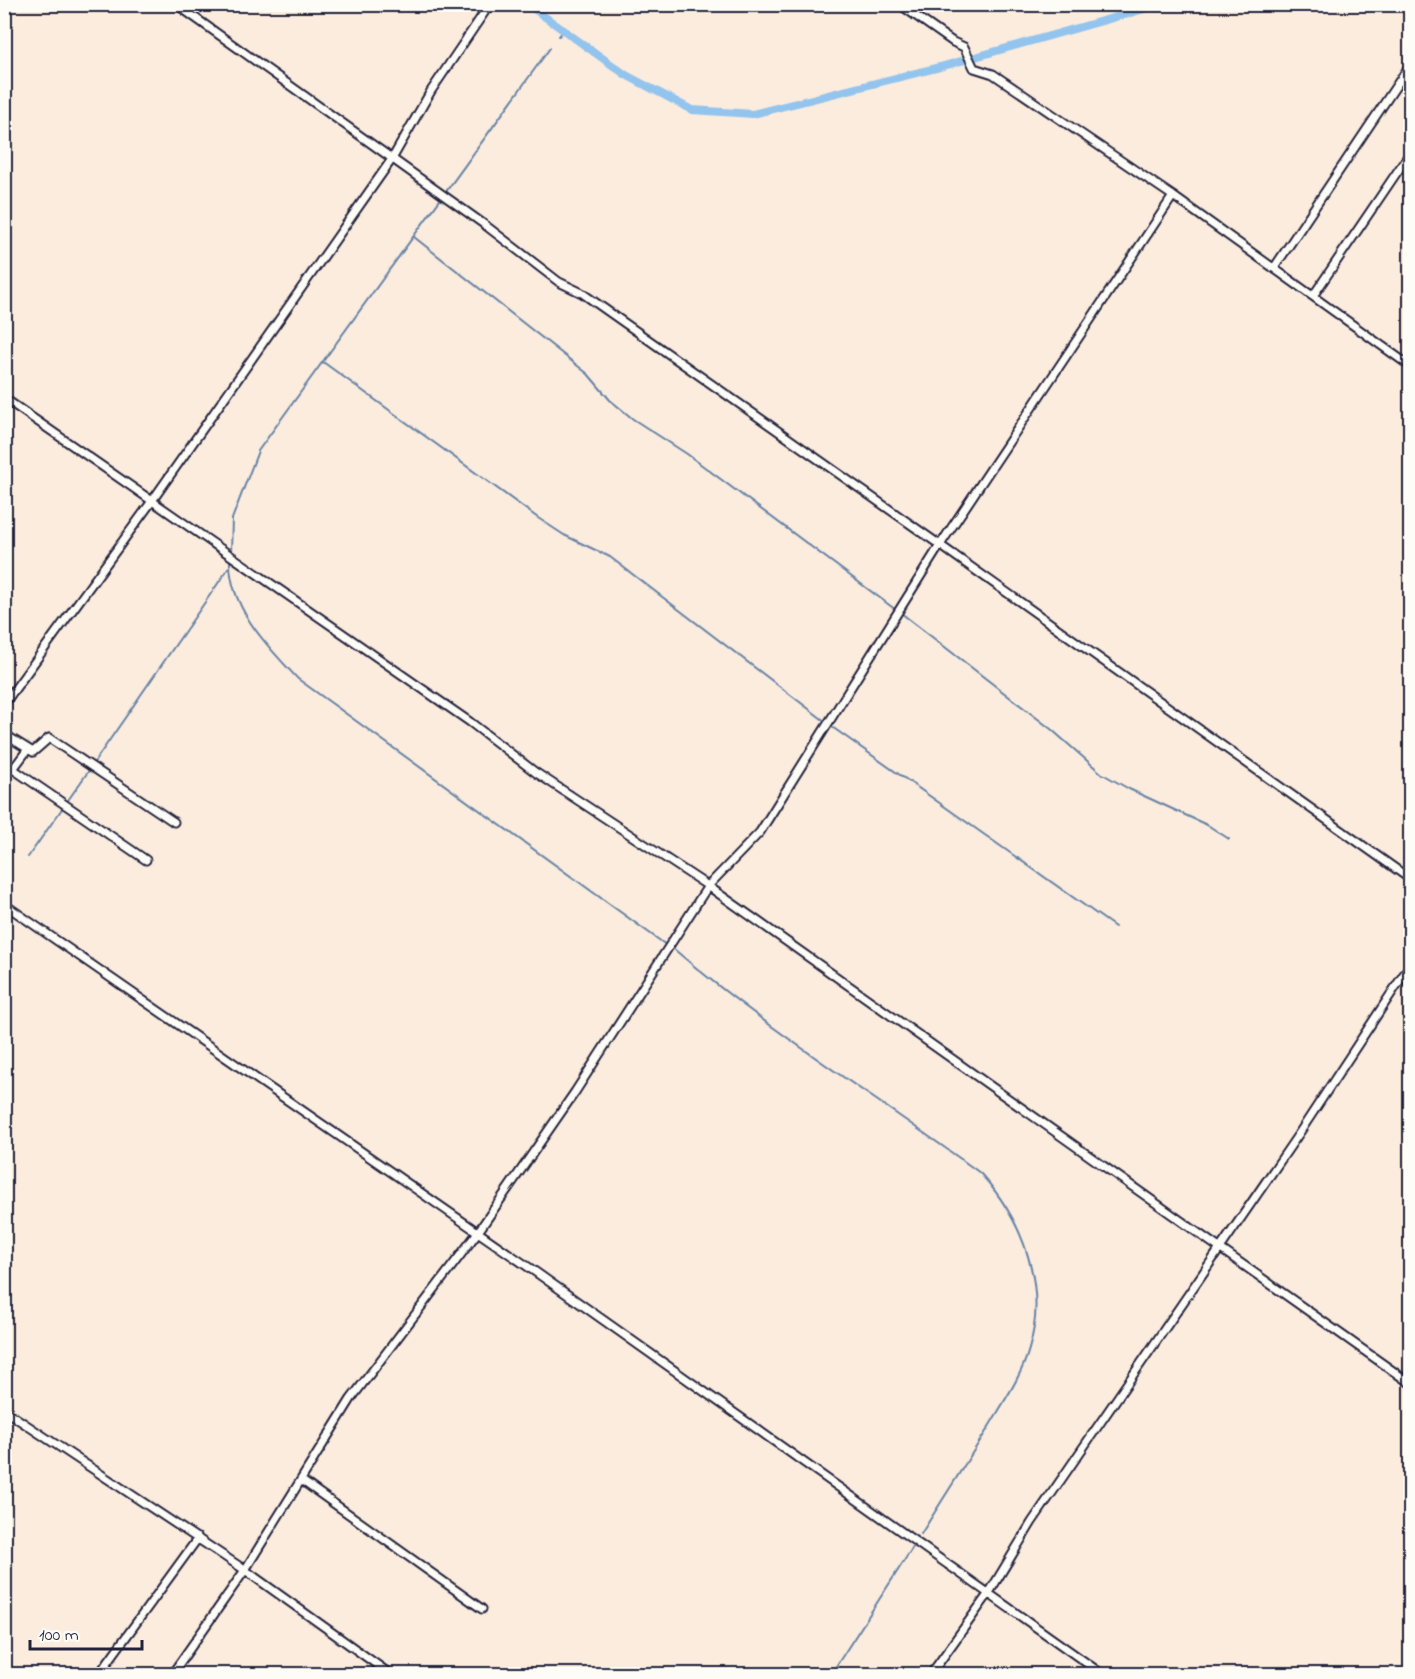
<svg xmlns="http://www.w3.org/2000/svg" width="1415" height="1679" viewBox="0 0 1415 1679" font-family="'Indie Flower',sans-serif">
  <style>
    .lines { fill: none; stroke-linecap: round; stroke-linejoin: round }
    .stream { stroke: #6683a6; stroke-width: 2 }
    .canal { stroke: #93c4ee; stroke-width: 8 }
    .minor-casing { stroke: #22223b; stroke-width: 11 }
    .minor { stroke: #fdfcf7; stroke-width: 7 }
  </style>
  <rect width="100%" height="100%" fill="#fbecde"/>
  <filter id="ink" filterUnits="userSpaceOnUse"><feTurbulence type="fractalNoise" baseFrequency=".0167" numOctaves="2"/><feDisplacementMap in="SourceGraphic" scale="12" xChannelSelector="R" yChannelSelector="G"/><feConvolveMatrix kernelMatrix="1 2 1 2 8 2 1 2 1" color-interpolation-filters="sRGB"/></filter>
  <g filter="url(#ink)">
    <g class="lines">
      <!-- stream -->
      <path class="stream" d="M 559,36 L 563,31
        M 414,237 L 588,374 L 610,400 L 633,419 L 687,454 L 896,610
        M 323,362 L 538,518 L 564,535 L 610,557 L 826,722
        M 231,552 L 232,519 L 258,451 L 550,48
        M 230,558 C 228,607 267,646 298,679 L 666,945
        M 901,613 L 1051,729 L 1101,773 L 1129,789 L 1209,826 L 1229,839
        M 832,727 L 1115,927
        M 93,764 L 230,566
        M 28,857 L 90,769
        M 675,950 C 770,1032 879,1099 980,1173 C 1023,1220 1048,1287 1029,1349 C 1021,1378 1002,1404 987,1430 C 965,1464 943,1499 921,1534
        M 831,1674 L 913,1547"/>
      <!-- canal -->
      <path class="canal" d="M 527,4 L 626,75 L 692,110 L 753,114 L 940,67 L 1162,4"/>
      <!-- minor casing -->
      <g class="minor-casing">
        <path id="minor" d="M 899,4 L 953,42 L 964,47 L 974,68 L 993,74 L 1173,196 L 1410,366
          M 1173,196 L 940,545 L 1410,879
          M 1274,268 L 1410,65
          M 1313,296 L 1410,153
          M 4,398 L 470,722 L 535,772 L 708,886 L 760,832 L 940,545 L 582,293 L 559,282 L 485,225 L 176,4
          M 4,704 L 152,501 L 392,159 L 431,91 L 490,4
          M 4,734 L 33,752 L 49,738 L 174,822
          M 28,749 L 13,769 L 146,860
          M 4,904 L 537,1273 L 1102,1674
          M 4,1410 L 245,1570 L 172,1674
          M 301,1480 L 482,1609
          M 99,1674 L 198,1538
          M 390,1674 L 245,1570 L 351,1399 L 478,1232 L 575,1092 L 708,886 L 1410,1383
          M 931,1674 L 989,1593 L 1032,1522 L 1300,1132 L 1410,965"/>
      </g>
      <!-- minor -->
      <use href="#minor" class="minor"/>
    </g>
  </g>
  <!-- margin -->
  <rect width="1415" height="1679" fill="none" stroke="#fdfcf7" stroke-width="24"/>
  <rect x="12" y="12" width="1391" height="1655" fill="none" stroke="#22223b" stroke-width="2" filter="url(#ink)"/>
  <!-- scale -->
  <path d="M30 1640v9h112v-9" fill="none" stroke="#22223b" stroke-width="3"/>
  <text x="39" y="1640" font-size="18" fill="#22223b" stroke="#fdfcf7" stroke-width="4.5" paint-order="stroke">100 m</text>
</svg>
